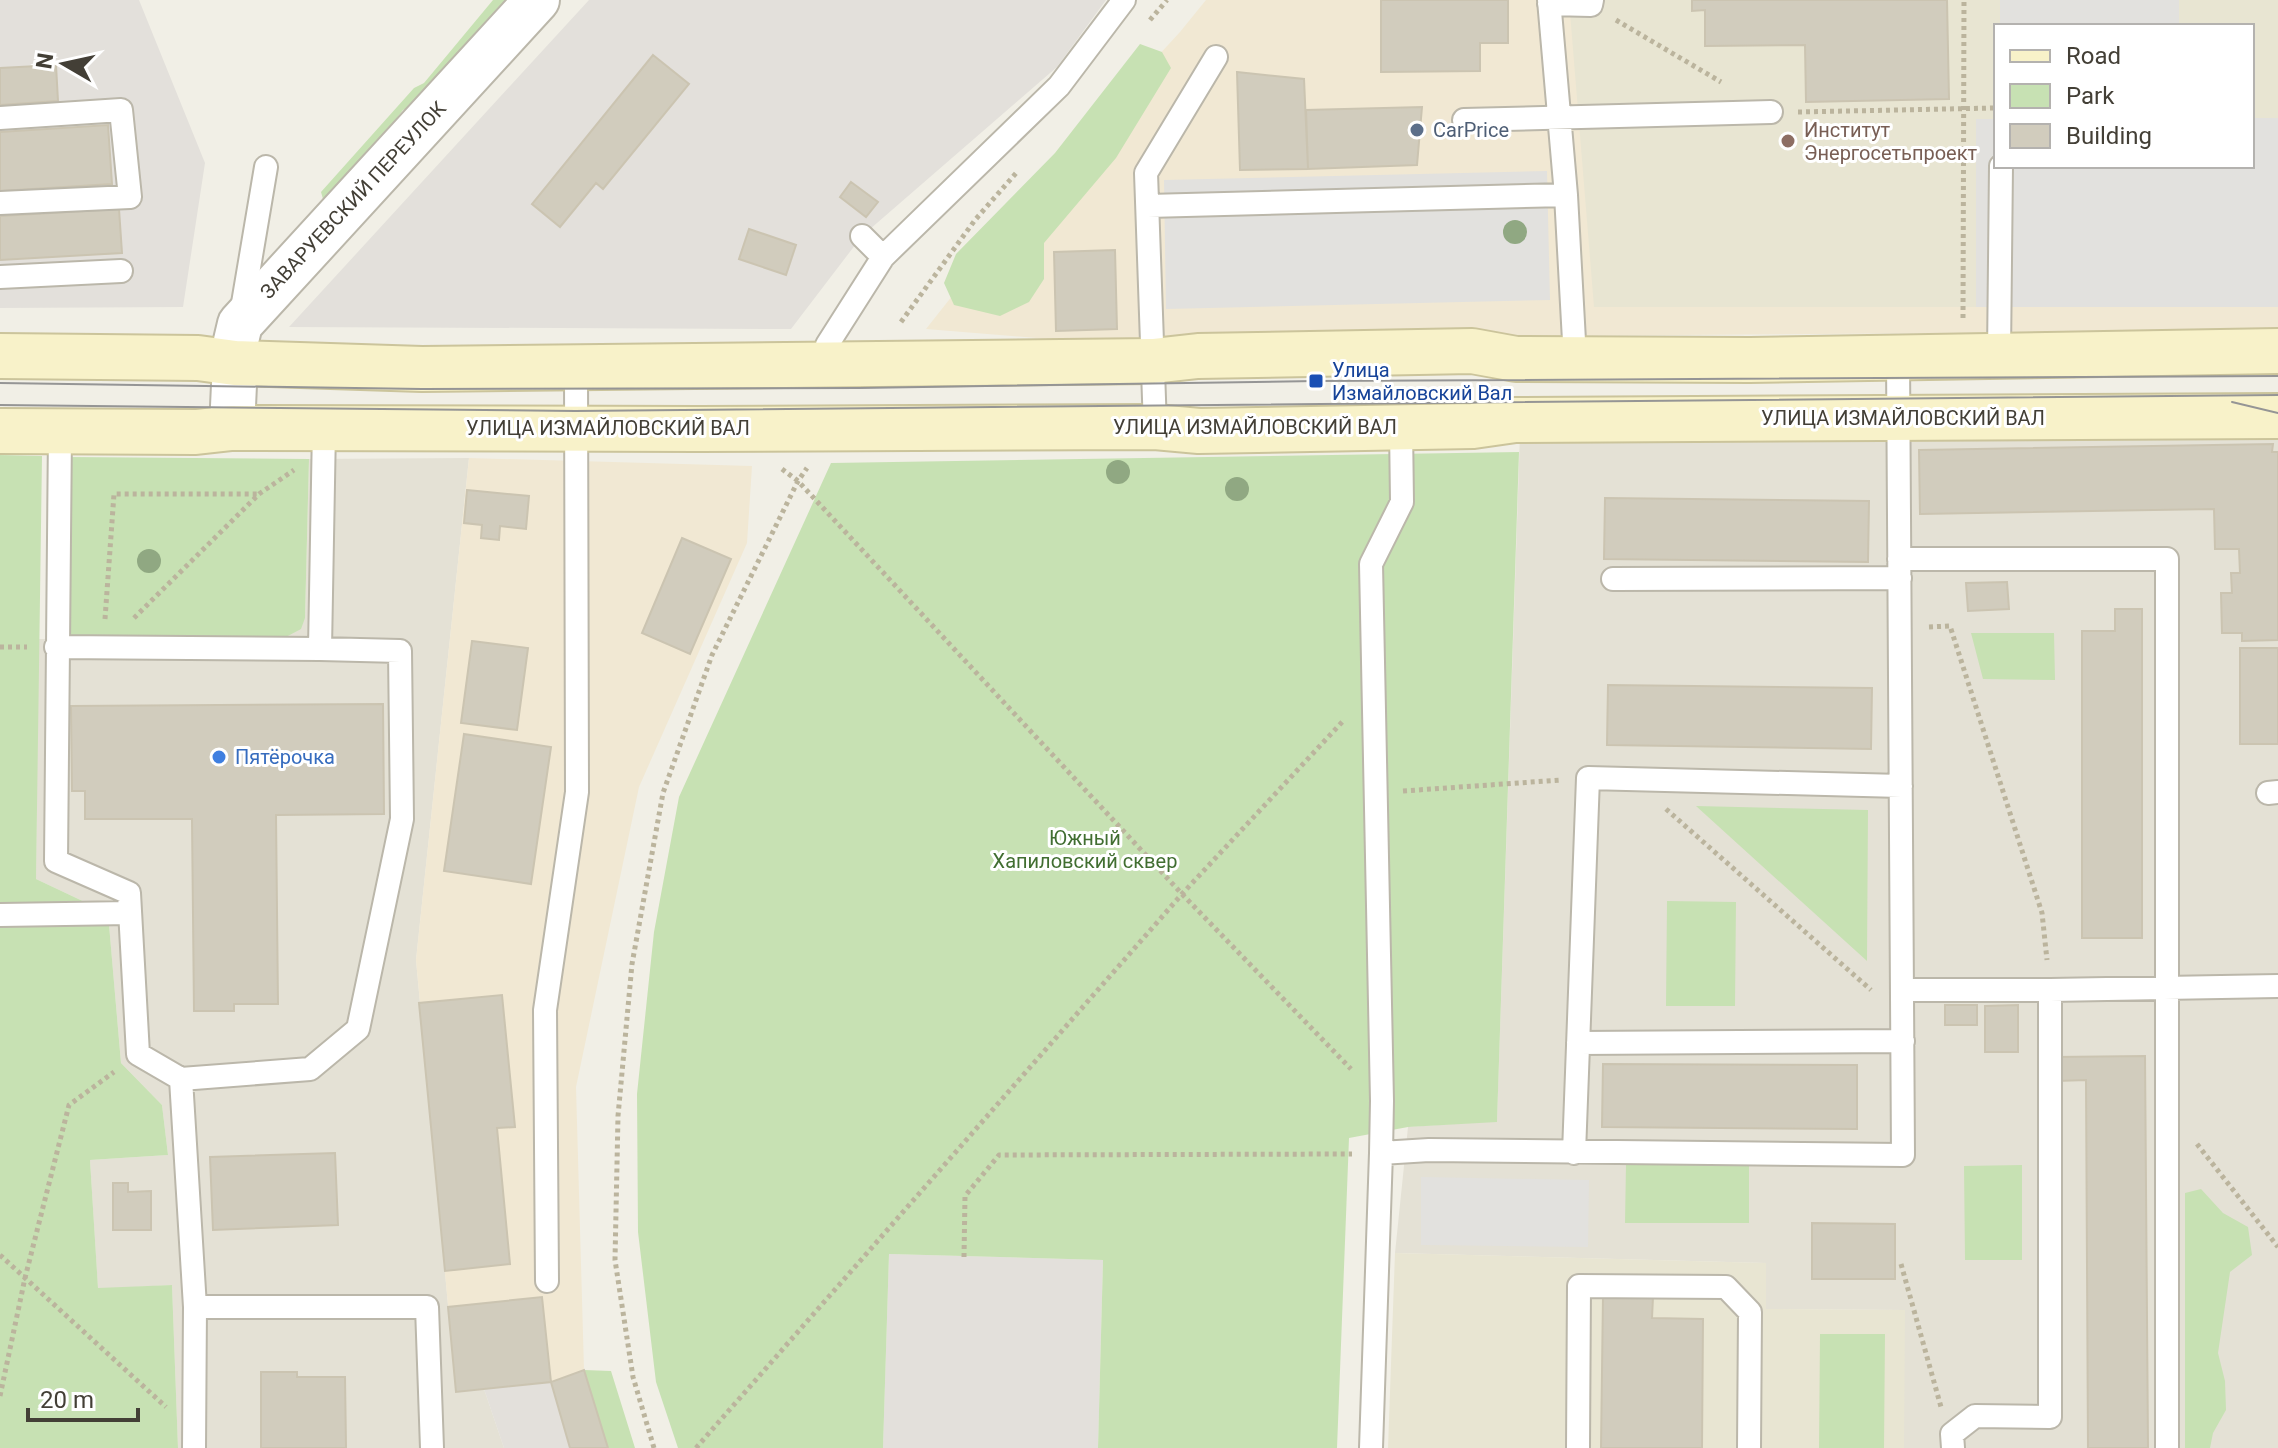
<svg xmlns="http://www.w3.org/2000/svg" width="2278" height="1448" viewBox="0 0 2278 1448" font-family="Roboto,sans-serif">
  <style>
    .residential { fill: #e4e1d5 }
    .commercial { fill: #f1e8d3; fill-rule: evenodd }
    .industrial { fill: #e3e0db }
    .education { fill: #e8e5d2; fill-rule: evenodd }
    .green { fill: #c7e1b3 }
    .parking { fill: #e2e1de }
    .building { fill: #d1ccbd; stroke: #cbc4b1; stroke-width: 2 }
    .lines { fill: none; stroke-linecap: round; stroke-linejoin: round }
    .service-casing { stroke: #bbb7aa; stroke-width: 26 }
    .minor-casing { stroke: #bbb7aa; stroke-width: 48 }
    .secondary-casing { stroke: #cbc49b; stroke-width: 48 }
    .path { stroke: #bbb49d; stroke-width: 5; stroke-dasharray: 4 4; stroke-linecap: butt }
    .service { stroke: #fff; stroke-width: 22 }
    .minor { stroke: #fff; stroke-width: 44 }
    .secondary { stroke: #f8f2c9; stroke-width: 44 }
    .tram { stroke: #959595; stroke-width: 2 }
    .tree { fill: #90a882 }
    .service-dot { fill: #5c6f8a; stroke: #fff; stroke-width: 3 }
    .education-dot { fill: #8d6e63; stroke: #fff; stroke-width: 3 }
    .transit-dot { fill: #1a4fb4; stroke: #fff; stroke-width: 3 }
    .shop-dot { fill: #3f7fe0; stroke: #fff; stroke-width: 3 }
    .labels { text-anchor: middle; stroke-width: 6; stroke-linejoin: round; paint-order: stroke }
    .service-label { font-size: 20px; fill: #4e5e75; stroke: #fff; text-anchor: start }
    .education-label { font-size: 20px; fill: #785e54; stroke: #fff; text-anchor: start }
    .street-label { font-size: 20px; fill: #433f36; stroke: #fff }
    .transit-label { font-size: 20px; fill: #164399; stroke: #fff; text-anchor: start }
    .shop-label { font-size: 20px; fill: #366cbe; stroke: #fff; text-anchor: start }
    .park-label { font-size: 20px; fill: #416e31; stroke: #fff }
  </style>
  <rect width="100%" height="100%" fill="#f1efe6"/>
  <!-- residential -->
  <path class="residential" d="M 2278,432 L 2278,1448 L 1904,1448 L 1904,1310 L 1766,1309 L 1766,1263 L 1395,1253 L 1408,1127 L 1497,1121 L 1520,434 Z
    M 469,458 L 416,960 L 456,1391 L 484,1389 L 504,1448 L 178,1448 L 172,1285 L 98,1289 L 90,1160 L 168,1155 L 162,1105 L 121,1063 L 108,913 L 36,879 L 38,639 L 283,638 L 305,618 L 309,459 Z"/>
  <!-- commercial -->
  <path class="commercial" d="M 1206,0 L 2278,0 L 2278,331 L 1049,339 L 926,329 L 1048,175 L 1180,32 ZM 1996,26 L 2252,26 L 2252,166 L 1996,166 Z
    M 469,458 L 752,466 L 747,543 L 639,787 L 576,1087 L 584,1370 L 551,1382 L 456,1392 L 416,960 Z"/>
  <!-- industrial -->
  <path class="industrial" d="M 0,0 L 139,0 L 205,163 L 183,307 L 0,308 Z
    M 589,0 L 1106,0 L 1057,67 L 862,236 L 791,329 L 289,327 Z
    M 889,1254 L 1103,1260 L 1098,1448 L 883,1448 Z
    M 584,1370 L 608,1448 L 504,1448 L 484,1389 L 551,1382 Z"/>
  <!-- education -->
  <path class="education" d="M 1569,0 L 2278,0 L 2278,307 L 1594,307 ZM 1996,26 L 2252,26 L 2252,166 L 1996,166 Z
    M 1395,1253 L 1766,1263 L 1766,1309 L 1905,1310 L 1904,1448 L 1388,1448 Z"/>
  <!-- green -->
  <path class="green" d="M 493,0 L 518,0 L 424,102 L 403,110 L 340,194 L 323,199 L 321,192 L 414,88 L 424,83 Z
    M 1140,44 L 1162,52 L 1171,68 L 1116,158 L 1044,243 L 1044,279 L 1029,302 L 1000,316 L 954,305 L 944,283 L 956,254 L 1055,153 Z
    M 1519,452 L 1497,1122 L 1408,1127 L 1349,1138 L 1337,1448 L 1098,1448 L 1103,1260 L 889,1254 L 883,1448 L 678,1448 L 656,1382 L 638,1232 L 637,1094 L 654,932 L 679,797 L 831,463 Z
    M 0,455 L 42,456 L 36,879 L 108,913 L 121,1063 L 162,1105 L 168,1155 L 90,1160 L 98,1288 L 172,1285 L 178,1448 L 0,1448 Z
    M 68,457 L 309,459 L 305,618 L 301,629 L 284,638 L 63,639 Z
    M 1971,633 L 2054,633 L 2055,680 L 1983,679 Z
    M 1696,806 L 1868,810 L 1867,961 Z
    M 1667,901 L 1736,902 L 1735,1006 L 1666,1006 Z
    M 1626,1164 L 1749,1164 L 1749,1223 L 1625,1223 Z
    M 2022,1165 L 2022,1260 L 1965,1260 L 1964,1166 Z
    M 2201,1189 L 2223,1213 L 2248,1227 L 2252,1255 L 2230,1272 L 2218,1353 L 2225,1381 L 2226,1410 L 2213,1433 L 2210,1448 L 2185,1448 L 2185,1193 Z
    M 1820,1334 L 1885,1334 L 1884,1448 L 1819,1448 Z
    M 584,1370 L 611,1371 L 635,1448 L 608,1448 Z"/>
  <!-- parking -->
  <path class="parking" d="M 2000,0 L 2179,0 L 2179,26 L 2000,26 Z
    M 2252,118 L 2278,118 L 2278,307 L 1976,307 L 1976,119 L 1996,119 L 1996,166 L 2252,166 Z
    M 1547,171 L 1550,300 L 1166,309 L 1164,180 Z
    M 1421,1177 L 1589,1180 L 1588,1247 L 1421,1245 Z"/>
  <!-- building -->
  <path class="building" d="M 1381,0 L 1508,0 L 1508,43 L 1480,43 L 1480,71 L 1381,72 Z
    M 1692,0 L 1947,0 L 1949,99 L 1806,102 L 1805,45 L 1705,46 L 1705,10 L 1692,11 Z
    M 653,55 L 689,84 L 603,189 L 596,183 L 560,227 L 532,204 Z
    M 56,65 L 58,101 L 0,105 L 0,68 Z
    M 1237,72 L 1304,79 L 1308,169 L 1240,170 Z
    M 1422,107 L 1417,165 L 1308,169 L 1306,110 Z
    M 108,125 L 112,184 L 0,191 L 0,132 Z
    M 851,182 L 878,202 L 866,217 L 840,197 Z
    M 119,209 L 122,253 L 0,260 L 0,216 Z
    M 749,229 L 796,245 L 786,275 L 739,259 Z
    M 1115,250 L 1117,329 L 1056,331 L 1054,252 Z
    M 2273,444 L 2272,452 L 2278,452 L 2278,640 L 2242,641 L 2242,633 L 2222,633 L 2221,593 L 2232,593 L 2231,573 L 2240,573 L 2239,549 L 2215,549 L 2214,509 L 1920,514 L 1919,450 Z
    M 467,490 L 529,496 L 526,529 L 500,526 L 499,540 L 481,538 L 482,525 L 464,523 Z
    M 1605,498 L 1869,501 L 1868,562 L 1604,559 Z
    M 682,538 L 731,559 L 690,654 L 642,633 Z
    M 2007,582 L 2009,609 L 1968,611 L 1966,583 Z
    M 2115,609 L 2142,609 L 2142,938 L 2082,938 L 2082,631 L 2115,631 Z
    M 472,641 L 528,648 L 517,730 L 461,723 Z
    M 2240,648 L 2278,648 L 2278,744 L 2240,744 Z
    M 1608,685 L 1872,688 L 1871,749 L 1607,745 Z
    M 383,704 L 384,814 L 276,815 L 278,1004 L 234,1004 L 234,1011 L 194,1011 L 192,819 L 85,819 L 85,791 L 72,791 L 71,706 Z
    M 464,734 L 551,747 L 531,884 L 444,871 Z
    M 502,995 L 515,1127 L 497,1128 L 510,1264 L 445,1271 L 419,1003 Z
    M 1945,1005 L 1977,1005 L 1977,1025 L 1945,1025 Z
    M 2018,1005 L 2018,1052 L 1985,1052 L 1985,1006 Z
    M 2145,1056 L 2148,1448 L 2088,1448 L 2086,1080 L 2057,1081 L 2056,1057 Z
    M 1603,1064 L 1857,1065 L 1857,1129 L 1602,1127 Z
    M 335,1153 L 338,1225 L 213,1230 L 210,1157 Z
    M 113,1183 L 128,1183 L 128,1192 L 151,1191 L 151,1230 L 113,1230 Z
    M 1812,1223 L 1895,1224 L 1895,1279 L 1812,1279 Z
    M 1603,1296 L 1653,1297 L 1652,1318 L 1703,1319 L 1702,1448 L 1601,1448 Z
    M 542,1297 L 551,1382 L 456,1392 L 448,1307 Z
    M 584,1370 L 608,1448 L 570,1448 L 551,1382 Z
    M 261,1372 L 297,1372 L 297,1377 L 345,1377 L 346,1448 L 261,1448 Z"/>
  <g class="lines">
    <!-- service casing -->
    <g class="service-casing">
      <path id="service" d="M 1549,0 L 1566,195 L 1575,359
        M 1549,4 L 1591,5 L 1592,0
        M 0,118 L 121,110 L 130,197 L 0,203
        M 1464,120 L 1771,112
        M 1148,206 L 1566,195
        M 862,236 L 883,257
        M 0,277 L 121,271
        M 241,315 L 266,167
        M 1999,355 L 2001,166
        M 827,365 L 827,345 L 883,257 L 1059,86 L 1124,0
        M 1155,427 L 1146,173 L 1216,57
        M 60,431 L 56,861 L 129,893 L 138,1054 L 181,1079 L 195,1307 L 194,1448
        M 1899,559 L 2167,559 L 2167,1448
        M 1613,579 L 1900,578
        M 56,647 L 320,649 L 324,428
        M 2268,793 L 2278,792
        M 0,915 L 130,913
        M 1902,990 L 2050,990
        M 1578,1043 L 1903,1041
        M 181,1079 L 310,1069 L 358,1029 L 402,819 L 400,651 L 320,649
        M 1381,1153 L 1382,1101 L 1371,564 L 1402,502 L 1401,427
        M 1574,1153 L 1588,778 L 1901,786
        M 547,1281 L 545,1010 L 577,792 L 576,368
        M 195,1307 L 427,1307 L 432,1448
        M 1371,1448 L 1381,1153 L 1429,1150 L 1903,1155 L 1898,357
        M 1578,1448 L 1579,1286 L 1726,1287 L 1750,1312 L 1749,1448
        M 1953,1448 L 1952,1434 L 1975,1416 L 2050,1417 L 2050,990 L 2278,986"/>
    </g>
    <!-- minor casing -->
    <g class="minor-casing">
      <path id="minor" d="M 232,428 L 236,341 L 240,324 L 537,0"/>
    </g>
    <!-- secondary casing -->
    <g class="secondary-casing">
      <path id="secondary" d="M 0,356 L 198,358 L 235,363 L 422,369 L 1153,361 L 1198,356 L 1472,351 L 1516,359 L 1750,360 L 2278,351
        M 0,431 L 196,432 L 232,428 L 700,429 L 1155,427 L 1199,431 L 1473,426 L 1515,420 L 2278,416"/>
    </g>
    <!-- path -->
    <path class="path" d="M 1150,20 L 1167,0
      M 1616,20 L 1721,82
      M 1798,112 L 1996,108
      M 1963,318 L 1964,0
      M 901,322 L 975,220 L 1017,172
      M 782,469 L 798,481 L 1182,894 L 1351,1069
      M 134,618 L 259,494 L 294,470
      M 105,619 L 114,494 L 258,494
      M 1929,627 L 1950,626 L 2042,913 L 2047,960
      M 0,647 L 27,647
      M 1403,791 L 1561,780
      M 1666,809 L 1871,990
      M 2197,1144 L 2278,1247
      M 0,1255 L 166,1407
      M 964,1257 L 965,1196 L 999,1155 L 1352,1154
      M 1901,1264 L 1941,1407
      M 0,1396 L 25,1278 L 69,1105 L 114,1072
      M 654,1448 L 633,1377 L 615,1260 L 618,1116 L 632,964 L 663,793 L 712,655 L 798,481 L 807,468
      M 696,1448 L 1182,894 L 1344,720"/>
    <!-- service -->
    <use href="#service" class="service"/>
    <!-- minor -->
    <use href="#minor" class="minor"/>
    <!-- secondary -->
    <use href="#secondary" class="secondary"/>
    <!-- tram -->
    <path class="tram" d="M 0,383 L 422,389 L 859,388 L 1316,381 L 2278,376
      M 2232,402 L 2278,413
      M 0,405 L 575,411 L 2278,395"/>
  </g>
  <!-- trees -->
  <g class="tree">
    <circle cx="1515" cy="232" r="12"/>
    <circle cx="1118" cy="472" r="12"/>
    <circle cx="1237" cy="489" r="12"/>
    <circle cx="149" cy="561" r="12"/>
  </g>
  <!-- markers -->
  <circle class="service-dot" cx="1417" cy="130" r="8"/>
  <circle class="education-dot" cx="1788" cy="141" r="8"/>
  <rect class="transit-dot" x="1308" y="373" width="16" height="16" rx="4"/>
  <circle class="shop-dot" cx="219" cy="757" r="8"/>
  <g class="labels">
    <!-- service labels -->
    <g class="service-label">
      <text x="1433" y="137">CarPrice</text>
    </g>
    <!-- education labels -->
    <g class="education-label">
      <text x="1804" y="137">Институт<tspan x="1804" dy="23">Энергосетьпроект</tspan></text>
    </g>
    <!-- street labels -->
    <g class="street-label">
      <text transform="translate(353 200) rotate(-47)" y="7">ЗАВАРУЕВСКИЙ ПЕРЕУЛОК</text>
      <text x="1903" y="425">УЛИЦА ИЗМАЙЛОВСКИЙ ВАЛ</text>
      <text x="1255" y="434">УЛИЦА ИЗМАЙЛОВСКИЙ ВАЛ</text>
      <text x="608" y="435">УЛИЦА ИЗМАЙЛОВСКИЙ ВАЛ</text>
    </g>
    <!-- transit labels -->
    <g class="transit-label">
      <text x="1332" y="377">Улица<tspan x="1332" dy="23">Измайловский Вал</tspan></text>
    </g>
    <!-- shop labels -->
    <g class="shop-label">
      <text x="235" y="764">Пятёрочка</text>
    </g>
    <!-- park labels -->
    <g class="park-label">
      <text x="1085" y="845">Южный<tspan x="1085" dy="23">Хапиловский сквер</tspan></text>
    </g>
  </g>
  <!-- legend -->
  <rect x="1994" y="24" width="260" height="144" fill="#ffffff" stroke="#b4b2af" stroke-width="2"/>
  <rect x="2010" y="50" width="40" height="12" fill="#f8f2c9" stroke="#b4b2af" stroke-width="2"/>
  <text x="2066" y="64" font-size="24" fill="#433f36">Road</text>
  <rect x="2010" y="84" width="40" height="24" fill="#c7e1b3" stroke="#b4b2af" stroke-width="2"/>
  <text x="2066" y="104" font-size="24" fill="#433f36">Park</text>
  <rect x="2010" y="124" width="40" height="24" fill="#d1ccbd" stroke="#b4b2af" stroke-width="2"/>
  <text x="2066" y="144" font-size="24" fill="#433f36">Building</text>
  <!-- north arrow -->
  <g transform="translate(64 64) rotate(279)" stroke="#ffffff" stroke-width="6" paint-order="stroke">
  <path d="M0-6L14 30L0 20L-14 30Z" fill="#433f36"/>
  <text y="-12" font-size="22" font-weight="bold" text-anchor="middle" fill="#433f36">N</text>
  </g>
  <!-- scale -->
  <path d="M28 1408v12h110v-12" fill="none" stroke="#433f36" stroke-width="4"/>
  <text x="40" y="1408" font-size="24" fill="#433f36" stroke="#ffffff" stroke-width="6" paint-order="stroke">20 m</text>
</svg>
